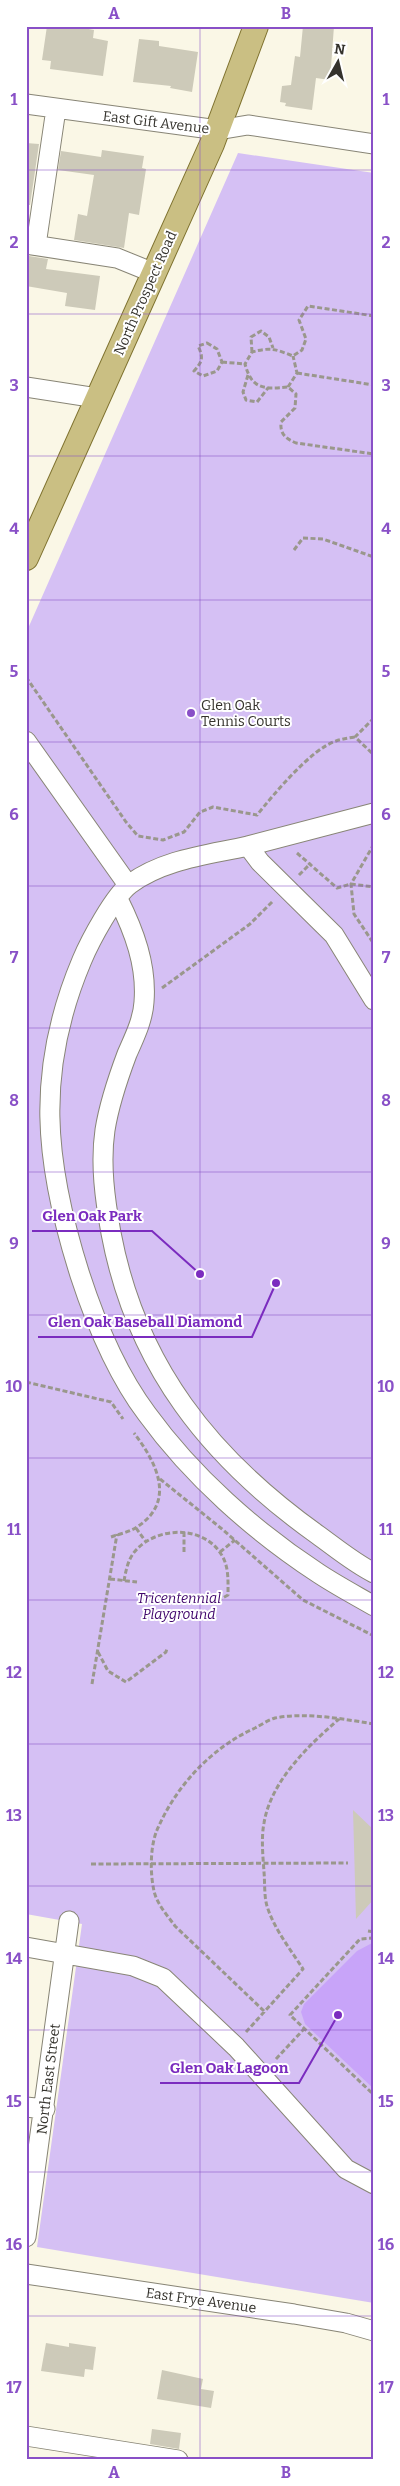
<svg xmlns="http://www.w3.org/2000/svg" width="400" height="2486" viewBox="0 0 400 2486" font-family="Bitter,serif">
  <style>
    .green { fill: #d5c0f4 }
    .water { fill: #c8a4f9 }
    .building { fill: #cdcab9 }
    .lines { fill: none; stroke-linecap: round; stroke-linejoin: round }
    .minor-casing { stroke: #888576; stroke-width: 21 }
    .major-casing { stroke: #7f722f; stroke-width: 26 }
    .path { stroke: #9a978c; stroke-width: 3; stroke-dasharray: 5 2.5; stroke-linecap: butt }
    .minor { stroke: #fff; stroke-width: 19 }
    .major { stroke: #cabf83; stroke-width: 24 }
    .grid { fill: none; stroke: #8950c7; stroke-width: 1; stroke-opacity: 0.55 }
    .poi-dot { fill: #8950c7; stroke: #fff; stroke-width: 2 }
    .labels { text-anchor: middle; stroke-width: 4; stroke-linejoin: round; paint-order: stroke }
    .street-label { font-size: 14px; fill: #34322c; stroke: #fff }
    .poi-label { font-size: 14px; fill: #34322c; stroke: #fff; text-anchor: start }
    .park-label { font-size: 14px; font-style: italic; fill: #40066c; stroke: #fff }
    .leader { fill: none; stroke: #7b2cbf; stroke-width: 2 }
    .callout-dot { fill: #7b2cbf; stroke: #fff; stroke-width: 2 }
    .callout-label { font-size: 15px; text-anchor: middle; font-weight: bold; fill: #7b2cbf; stroke: #fff; stroke-width: 4; stroke-linejoin: round; paint-order: stroke }
    .neatline { fill: none; stroke: #8950c7; stroke-width: 2 }
    .grid-label { font-size: 16px; text-anchor: middle; font-weight: bold; fill: #8950c7 }
  </style>
  <rect width="100%" height="100%" fill="#faf7e6"/>
  <!-- green -->
  <path class="green" d="M 238,153 L 374,173 L 374,2303 L 37,2247 L 82,1924 L 26,1914 L 26,633 Z"/>
  <!-- water -->
  <path class="water" d="M 374,1942 L 374,2089 L 305,2024 L 301,2012 L 304,2004 L 357,1951 Z"/>
  <!-- building -->
  <path class="building" d="M 47,26 L 73,26 L 94,30 L 93,38 L 108,41 L 103,76 L 50,69 L 51,61 L 42,60 Z
    M 303,26 L 334,26 L 330,80 L 316,78 L 312,110 L 285,106 L 286,103 L 280,102 L 282,86 L 291,85 L 295,56 L 300,57 Z
    M 139,39 L 159,41 L 159,46 L 198,52 L 192,92 L 170,88 L 171,86 L 133,82 Z
    M 26,143 L 39,144 L 30,205 L 26,205 Z
    M 102,150 L 144,156 L 142,168 L 146,169 L 139,215 L 129,213 L 124,248 L 74,240 L 78,214 L 87,216 L 94,175 L 58,170 L 61,151 L 101,157 Z
    M 29,256 L 48,259 L 46,269 L 100,276 L 95,310 L 65,306 L 67,293 L 26,286 Z
    M 353,1810 L 374,1830 L 374,1899 L 356,1919 Z
    M 46,2343 L 69,2347 L 69,2343 L 96,2347 L 93,2370 L 85,2369 L 84,2377 L 41,2371 Z
    M 162,2370 L 203,2379 L 201,2389 L 214,2391 L 211,2408 L 157,2399 Z
    M 152,2429 L 181,2433 L 179,2449 L 150,2444 Z"/>
  <g class="lines">
    <!-- minor casing -->
    <g class="minor-casing">
      <path id="minor" d="M 26,104 L 218,130 L 248,125 L 374,144
        M 26,244 L 117,258 L 154,273
        M 36,245 L 56,109
        M 26,387 L 97,398
        M 26,741 L 128,885
        M 248,846 L 374,813
        M 118,899 C 134,931 147,965 144,1002 C 143,1020 134,1038 127,1054 C 118,1078 109,1105 105,1130 C 100,1164 105,1200 111,1233 C 136,1366 210,1458 318,1535 C 336,1548 354,1563 374,1573
        M 374,1000 L 334,935 L 260,862 L 248,846 C 208,855 164,859 130,884 C 114,896 90,941 82,960 C 35,1071 44,1162 80,1275 C 96,1324 116,1373 147,1414 C 192,1476 254,1531 318,1573 C 336,1585 355,1595 374,1606
        M 26,1947 L 133,1966 L 163,1978 L 236,2047 L 346,2169 L 374,2184
        M 26,2107 L 45,2109
        M 26,2237 L 69,1921
        M 26,2274 L 294,2314 L 346,2323 L 374,2331
        M 26,2436 L 178,2460"/>
    </g>
    <!-- major casing -->
    <g class="major-casing">
      <path id="major" d="M 26,558 L 212,144 L 256,26"/>
    </g>
    <!-- path -->
    <path class="path" d="M 374,316 L 308,306 L 299,320 L 306,339 L 302,350 L 293,356 C 275,349 271,347 252,352 L 245,364 C 252,390 264,389 288,387 L 296,394 L 295,408 L 281,422 C 280,434 285,438 296,443 L 374,454
      M 207,343 L 217,349 L 222,362 L 217,371 L 203,376 L 194,371 C 202,362 204,358 198,346 Z
      M 252,352 L 251,337 L 261,331 L 269,337 L 273,348
      M 222,362 L 245,364
      M 297,373 L 374,385
      M 248,375 L 243,392 L 246,400 L 257,402 L 268,388
      M 288,387 L 297,373 L 293,356
      M 294,550 L 303,538 L 323,539 L 374,557
      M 26,677 L 126,822 L 138,836 L 163,840 L 184,832 L 200,812 L 213,807 L 257,815 C 274,794 311,749 336,741 C 342,739 348,738 355,737
      M 374,718 L 355,737 L 374,755
      M 374,844 L 351,884 L 354,914 L 374,944
      M 297,853 L 337,888 L 351,884 L 374,887
      M 299,875 L 311,863
      M 162,988 L 250,924 L 273,901
      M 26,1382 L 111,1402 L 123,1419
      M 160,1479 L 222,1529 L 303,1600 L 374,1636
      M 136,1528 L 146,1542
      M 184,1532 L 184,1554
      M 111,1537 C 119,1534 130,1532 137,1527 C 177,1501 156,1462 134,1433
      M 220,1552 L 235,1540
      M 110,1579 L 137,1582
      M 124,1581 C 126,1570 128,1558 137,1549 C 158,1527 203,1525 221,1554 C 229,1566 228,1580 228,1595 L 219,1600
      M 98,1652 L 108,1671 L 126,1682 L 166,1652 L 167,1648
      M 92,1684 L 117,1534
      M 91,1864 L 348,1863
      M 368,1931 L 374,1932
      M 374,1938 L 360,1939 L 290,2015 L 374,2095
      M 264,2011 L 175,1926 C 167,1915 157,1904 154,1891 C 150,1873 150,1847 157,1830 C 176,1786 211,1748 255,1728 C 261,1725 268,1720 275,1718 C 306,1712 343,1719 374,1724
      M 246,2032 L 303,1969 C 291,1950 274,1929 267,1906 C 264,1896 265,1883 264,1872 C 263,1857 261,1838 264,1823 C 271,1781 308,1746 339,1719
      M 276,2059 L 304,2029"/>
    <!-- minor -->
    <use href="#minor" class="minor"/>
    <!-- major -->
    <use href="#major" class="major"/>
  </g>
  <!-- grid -->
  <path class="grid" d="M 200,26 L 200,2460M 26,170 L 374,170M 26,314 L 374,314M 26,456 L 374,456M 26,600 L 374,600M 26,742 L 374,742M 26,886 L 374,886M 26,1028 L 374,1028M 26,1172 L 374,1172M 26,1315 L 374,1315M 26,1458 L 374,1458M 26,1600 L 374,1600M 26,1744 L 374,1744M 26,1886 L 374,1886M 26,2030 L 374,2030M 26,2172 L 374,2172M 26,2316 L 374,2316"/>
  <!-- markers -->
  <circle class="poi-dot" cx="191" cy="713" r="5"/>
  <g class="labels">
    <!-- street labels -->
    <g class="street-label">
      <text transform="translate(156 122) rotate(7)" y="5">East Gift Avenue</text>
      <text transform="translate(145 293) rotate(-66)" y="5">North Prospect Road</text>
      <text transform="translate(48 2079) rotate(-83)" y="5">North East Street</text>
      <text transform="translate(201 2300) rotate(8)" y="5">East Frye Avenue</text>
    </g>
    <!-- poi labels -->
    <g class="poi-label">
      <text x="201" y="710">Glen Oak<tspan x="201" dy="16">Tennis Courts</tspan></text>
    </g>
    <!-- park labels -->
    <g class="park-label">
      <text x="179" y="1603">Tricentennial<tspan x="179" dy="16">Playground</tspan></text>
    </g>
  </g>
  <!-- callouts -->
  <path class="leader" d="M200 1274L152 1231H32M276 1283L252 1337H38M338 2015L299 2083H160"/>
  <g class="callout-dot">
    <circle cx="200" cy="1274" r="5"/>
    <circle cx="276" cy="1283" r="5"/>
    <circle cx="338" cy="2015" r="5"/>
  </g>
  <g class="callout-label">
    <text x="92" y="1221">Glen Oak Park</text>
    <text x="145" y="1327">Glen Oak Baseball Diamond</text>
    <text x="229" y="2073">Glen Oak Lagoon</text>
  </g>
  <!-- border -->
  <rect width="400" height="2486" fill="none" stroke="#ffffff" stroke-width="55"/>
  <!-- north arrow -->
  <g transform="translate(338 62) rotate(8)" stroke="#ffffff" stroke-width="4" paint-order="stroke">
  <path d="M0-4L9 19L0 12L-9 19Z" fill="#34322c"/>
  <text y="-8" font-size="14" font-weight="bold" text-anchor="middle" fill="#34322c">N</text>
  </g>
  <rect x="28" y="28" width="344" height="2430" class="neatline"/>
  <g class="grid-label">
    <text x="114" y="19">A</text>
    <text x="286" y="19">B</text>
    <text x="14" y="105">1</text>
    <text x="386" y="105">1</text>
    <text x="14" y="248">2</text>
    <text x="386" y="248">2</text>
    <text x="14" y="391">3</text>
    <text x="386" y="391">3</text>
    <text x="14" y="534">4</text>
    <text x="386" y="534">4</text>
    <text x="14" y="677">5</text>
    <text x="386" y="677">5</text>
    <text x="14" y="820">6</text>
    <text x="386" y="820">6</text>
    <text x="14" y="963">7</text>
    <text x="386" y="963">7</text>
    <text x="14" y="1106">8</text>
    <text x="386" y="1106">8</text>
    <text x="14" y="1249">9</text>
    <text x="386" y="1249">9</text>
    <text x="14" y="1392">10</text>
    <text x="386" y="1392">10</text>
    <text x="14" y="1535">11</text>
    <text x="386" y="1535">11</text>
    <text x="14" y="1678">12</text>
    <text x="386" y="1678">12</text>
    <text x="14" y="1821">13</text>
    <text x="386" y="1821">13</text>
    <text x="14" y="1964">14</text>
    <text x="386" y="1964">14</text>
    <text x="14" y="2107">15</text>
    <text x="386" y="2107">15</text>
    <text x="14" y="2250">16</text>
    <text x="386" y="2250">16</text>
    <text x="14" y="2393">17</text>
    <text x="386" y="2393">17</text>
    <text x="114" y="2478">A</text>
    <text x="286" y="2478">B</text>
  </g>
</svg>
